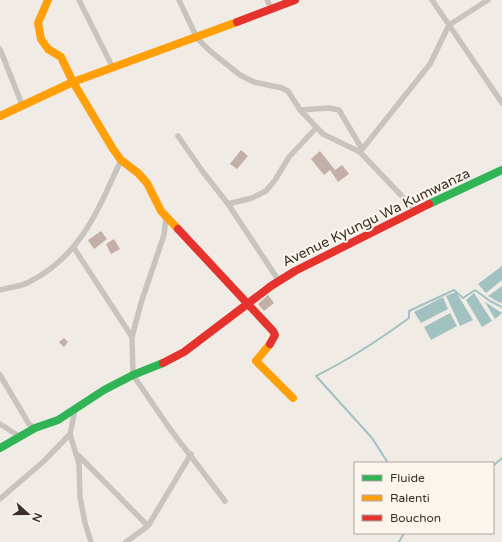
<svg xmlns="http://www.w3.org/2000/svg" width="502" height="542" viewBox="0 0 502 542" font-family="'Varela Round',sans-serif">
  <style>
    .water { fill: #a1c2c1 }
    .lines { fill: none; stroke-linecap: round; stroke-linejoin: round }
    .stream { stroke: #a1c2c1; stroke-width: 2 }
    .building { fill: #c3afa7 }
    .street { stroke: #c9c3be; stroke-width: 5.5 }
    .fast { stroke: #30b455; stroke-width: 8 }
    .slow { stroke: #ff9f0a; stroke-width: 8 }
    .jam { stroke: #e5322d; stroke-width: 8 }
    .labels { text-anchor: middle; stroke-width: 4; stroke-linejoin: round; paint-order: stroke }
    .street-label { font-size: 14px; fill: #3b302b; stroke: #fbf5ee }
  </style>
  <rect width="100%" height="100%" fill="#f0ebe5"/>
  <!-- water -->
  <path class="water" d="M 502,266 L 502,280 L 486,293 L 478,284 Z
    M 502,286 L 502,302 L 500,303 L 488,296 Z
    M 456,292 L 473,320 L 460,326 L 446,296 Z
    M 474,293 L 492,321 L 482,327 L 466,300 Z
    M 443,297 L 448,309 L 421,323 L 414,312 Z
    M 485,302 L 502,313 L 495,319 Z
    M 450,313 L 457,326 L 431,340 L 424,327 Z"/>
  <g class="lines">
    <!-- stream -->
    <path class="stream" d="M 388,463 L 372,438 L 316,376 C 350,359 379,340 409,318 L 409,311 L 454,290 L 463,298 L 475,290 L 490,301 L 502,307
      M 493,466 L 502,458
      M 399,542 L 404,533"/>
  </g>
  <!-- building -->
  <path class="building" d="M 241,150 L 248,156 L 237,169 L 230,164 Z
    M 320,151 L 335,170 L 342,165 L 349,174 L 338,182 L 330,170 L 324,175 L 311,159 Z
    M 101,231 L 107,239 L 94,249 L 88,240 Z
    M 114,239 L 120,249 L 111,254 L 106,244 Z
    M 268,295 L 274,303 L 264,311 L 258,304 Z
    M 64,338 L 68,342 L 64,347 L 59,342 Z"/>
  <g class="lines">
    <!-- street -->
    <path class="street" d="M 79,0 L 113,68
      M 179,0 L 197,38 L 210,51 L 240,75 L 254,82 L 282,88 L 288,91 L 300,110 L 323,134 L 360,152 L 415,210
      M 267,0 L 272,10
      M 432,0 L 502,103
      M 0,49 L 23,107
      M 300,110 L 329,108 L 339,110 L 362,149
      M 178,136 L 203,172 L 228,204 L 279,281
      M 360,152 L 430,64 L 449,25 L 488,0
      M 228,204 L 252,198 L 266,191 L 275,180 L 289,157 L 316,128
      M 166,217 L 164,235 L 141,303 L 132,337 L 133,375 L 170,429 L 225,501
      M 74,248 L 132,337
      M 0,290 C 10,287 20,287 29,282 C 81,256 98,210 121,160
      M 0,375 L 29,424 L 35,428
      M 75,410 L 70,434 L 79,464 L 80,497 L 85,523 L 91,542
      M 0,424 L 19,436
      M 78,455 L 148,526
      M 0,499 L 44,461 L 70,434
      M 126,542 L 148,526 L 191,454"/>
    <!-- fast -->
    <path class="fast" d="M 429,204 L 502,170
      M 0,448 L 35,428 L 58,420 L 104,390 L 133,375 L 163,363"/>
    <!-- slow -->
    <path class="slow" d="M 48,0 L 38,23 L 41,39 L 48,49 L 61,57 L 73,82 L 113,149 L 121,160 L 138,173 L 147,183 L 161,211 L 178,229
      M 0,116 L 73,82 L 237,22
      M 270,344 L 256,361 L 293,398"/>
    <!-- jam -->
    <path class="jam" d="M 237,22 L 295,0
      M 178,229 L 273,331 L 275,335 L 270,344
      M 163,363 L 184,352 L 271,286 L 295,271 L 429,204"/>
  </g>
  <g class="labels">
    <!-- street labels -->
    <g class="street-label">
      <text transform="translate(376 217) rotate(-26)" y="5">Avenue Kyungu Wa Kumwanza</text>
    </g>
  </g>
  <!-- legend -->
  <rect x="354" y="462" width="140" height="72" fill="#fbf5ee" stroke="#aea6a0"/>
  <rect x="362" y="475" width="20" height="6" fill="#30b455" stroke="#aea6a0"/>
  <text x="390" y="482" font-size="12" fill="#3b302b">Fluide</text>
  <rect x="362" y="495" width="20" height="6" fill="#ff9f0a" stroke="#aea6a0"/>
  <text x="390" y="502" font-size="12" fill="#3b302b">Ralenti</text>
  <rect x="362" y="515" width="20" height="6" fill="#e5322d" stroke="#aea6a0"/>
  <text x="390" y="522" font-size="12" fill="#3b302b">Bouchon</text>
  <!-- north arrow -->
  <g transform="translate(28 514) rotate(111)" stroke="#fbf5ee" stroke-width="3" paint-order="stroke">
  <path d="M0-3L7 15L0 10L-7 15Z" fill="#3b302b"/>
  <text y="-6" font-size="11" font-weight="bold" text-anchor="middle" fill="#3b302b">N</text>
  </g>
</svg>
